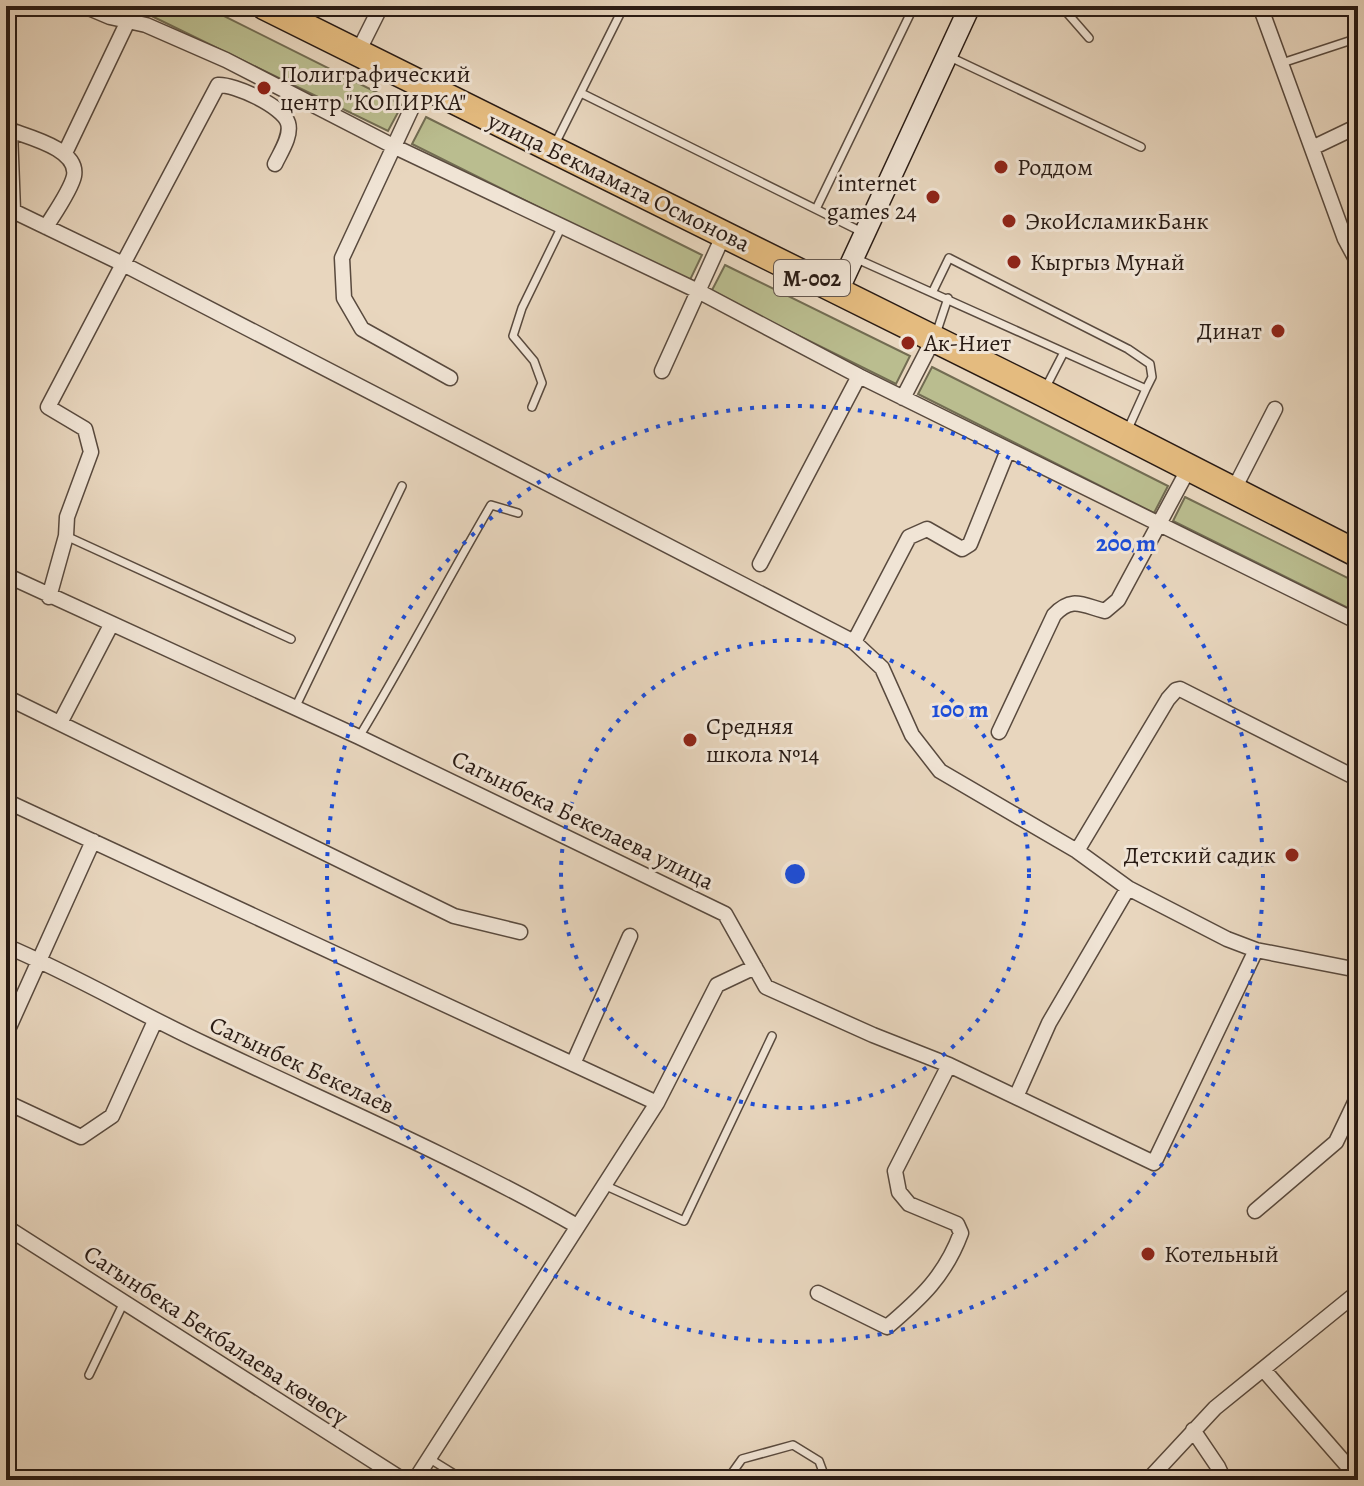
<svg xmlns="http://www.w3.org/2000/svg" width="1364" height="1486" viewBox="0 0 1364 1486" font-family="Alegreya,serif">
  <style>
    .green { fill: #babd8f; stroke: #726c52; stroke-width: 2 }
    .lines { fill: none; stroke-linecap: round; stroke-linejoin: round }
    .lane-casing { stroke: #594a3e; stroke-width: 10 }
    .street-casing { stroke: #594a3e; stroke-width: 17 }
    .secondary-casing { stroke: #291b14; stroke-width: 23 }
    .highway-casing { stroke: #291b14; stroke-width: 29 }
    .lane { stroke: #f0e4d5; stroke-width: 7 }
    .street { stroke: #f0e4d5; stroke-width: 14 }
    .secondary { stroke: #f0e4d5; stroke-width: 20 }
    .highway { stroke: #e4bb7f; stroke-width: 26 }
    .ring { fill: none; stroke: #1d4ed8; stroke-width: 4; stroke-dasharray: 4 8 }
    .poi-dot { fill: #8f2418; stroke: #f0e4d5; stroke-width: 3 }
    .labels { text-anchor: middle; stroke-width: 6; stroke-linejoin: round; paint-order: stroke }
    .shield { fill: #f0e4d5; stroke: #65574e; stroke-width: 2 }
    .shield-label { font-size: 22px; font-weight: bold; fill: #291b14 }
    .poi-label { font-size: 24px; fill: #291b14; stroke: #f0e4d5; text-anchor: start }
    .street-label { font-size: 24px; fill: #291b14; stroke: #f0e4d5 }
    .centre { fill: #1d4ed8; stroke: #f0e4d5; stroke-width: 4 }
    .ring-label { font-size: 24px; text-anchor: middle; font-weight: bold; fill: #1d4ed8; stroke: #f0e4d5; stroke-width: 6; stroke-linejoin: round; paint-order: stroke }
  </style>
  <rect width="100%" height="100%" fill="#e8d6be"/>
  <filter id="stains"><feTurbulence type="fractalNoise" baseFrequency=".0025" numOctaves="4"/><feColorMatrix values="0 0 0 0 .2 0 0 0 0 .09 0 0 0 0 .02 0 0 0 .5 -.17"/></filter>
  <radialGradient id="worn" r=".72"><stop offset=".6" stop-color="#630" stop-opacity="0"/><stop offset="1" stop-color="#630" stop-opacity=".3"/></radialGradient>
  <!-- green -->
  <path class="green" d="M 131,6 L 204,6 L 402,105 L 388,131 Z
    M 426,117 L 702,255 L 689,282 L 412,144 Z
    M 725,265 L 910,356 L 896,384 L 711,292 Z
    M 932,367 L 1168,486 L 1154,513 L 918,394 Z
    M 1185,497 L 1358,583 L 1358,613 L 1173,521 Z"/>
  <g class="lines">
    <!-- lane casing -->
    <g class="lane-casing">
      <path id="lane" d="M 1061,6 L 1089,38
        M 950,57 L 1141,147
        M 1282,63 L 1358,38
        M 581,93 L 862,232
        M 555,144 L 624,6
        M 816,209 L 914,6
        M 1345,239 L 1358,232
        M 857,259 L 1146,389 L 1127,431
        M 933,291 L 949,258 L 1128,349 L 1150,364 L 1152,377 L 1146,389
        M 936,334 L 948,298
        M 1046,387 L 1063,354
        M 532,407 L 542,383 L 534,361 L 513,336 L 522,308 L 562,226
        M 66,536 L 291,639
        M 295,708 L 402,486
        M 359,737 C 405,661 446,582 491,505 L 518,513
        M 604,1185 L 684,1221 L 772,1036
        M 89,1375 L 124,1302
        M 430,1459 L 464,1480
        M 727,1480 L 742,1459 L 793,1445 L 819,1461 L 826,1480"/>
    </g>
    <!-- street casing -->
    <g class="street-casing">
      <path id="street" d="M 84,6 L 110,17 L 146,25 L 226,60 L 393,146 L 698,291 L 859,376 L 1358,622
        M 1260,6 L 1345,239 L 1358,263
        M 358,52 L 381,6
        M 423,84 L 342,258 L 344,298 L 362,329 L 450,378
        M 6,123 L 10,130 L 13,211 L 123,264 L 218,85 C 234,84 283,106 288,123 C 292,136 280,153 275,164
        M 10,130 C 28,137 79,149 74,176 C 71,190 54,214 46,227
        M 1312,148 L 1358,126
        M 65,153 L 128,21
        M 662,371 L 724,234
        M 903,398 L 934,338
        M 1233,491 L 1275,409
        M 760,564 L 859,376
        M 6,575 L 359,737 L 725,914 L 766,987 L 873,1035 L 949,1065 L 1154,1163 L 1256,950
        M 49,597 L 66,536 L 67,517 L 91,452 L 85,429 L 48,407 L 123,264 L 854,642 L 882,668 L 912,735 L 940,771 L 1077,851 L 1128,888 L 1227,939 L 1256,950 L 1358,970
        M 854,642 L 909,537 L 927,529 L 962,549 L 970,544 L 1008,450
        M 6,697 L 454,916 L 520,932
        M 60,723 L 111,625
        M 999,732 L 1054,615 C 1072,596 1082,605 1105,611 L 1118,600 L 1189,468
        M 6,801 L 657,1103
        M 1077,851 L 1168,699 L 1176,690 L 1180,689 L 1358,779
        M 6,946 C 75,975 140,1014 207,1045 C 331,1104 458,1158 577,1226
        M 6,1034 L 93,841
        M 573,1064 L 630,936
        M 1016,1097 L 1049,1023 L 1128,888
        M 6,1102 L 81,1137 L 112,1116 L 155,1021
        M 1255,1211 L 1336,1142 L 1358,1096
        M 6,1227 L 403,1480
        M 818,1293 L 887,1327 C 921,1298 945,1276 961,1233 L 957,1224 L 909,1204 L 899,1192 L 895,1171 L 949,1065
        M 1263,1369 L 1358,1478
        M 1193,1430 L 1218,1467 L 1224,1480
        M 415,1480 L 657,1103 L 717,985 L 755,967
        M 1148,1480 L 1215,1408 L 1358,1292"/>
    </g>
    <!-- secondary casing -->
    <g class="secondary-casing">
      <path id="secondary" d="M 838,291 L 970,6"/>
    </g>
    <!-- highway casing -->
    <g class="highway-casing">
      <path id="highway" d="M 264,6 L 1043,393 L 1358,554"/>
    </g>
    <!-- lane -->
    <use href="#lane" class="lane"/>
    <!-- street -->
    <use href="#street" class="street"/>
    <!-- secondary -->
    <use href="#secondary" class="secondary"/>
    <!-- highway -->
    <use href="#highway" class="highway"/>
  </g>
  <!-- distance rings -->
  <g class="ring">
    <circle cx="795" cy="874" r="234"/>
    <circle cx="795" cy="874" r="468"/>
  </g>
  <!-- markers -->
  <g class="poi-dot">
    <circle cx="264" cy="88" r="8"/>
    <circle cx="1001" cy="167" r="8"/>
    <circle cx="933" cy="197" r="8"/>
    <circle cx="1009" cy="221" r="8"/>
    <circle cx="1014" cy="262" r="8"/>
    <circle cx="1278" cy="331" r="8"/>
    <circle cx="908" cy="343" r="8"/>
    <circle cx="690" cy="740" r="8"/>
    <circle cx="1292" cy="855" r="8"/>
    <circle cx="1148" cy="1254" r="8"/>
  </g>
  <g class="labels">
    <!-- shield labels -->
    <rect class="shield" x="774" y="260" width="76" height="36" rx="6"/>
    <g class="shield-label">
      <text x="812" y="286">M-002</text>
    </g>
    <!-- poi labels -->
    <g class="poi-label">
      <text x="280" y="82">Полиграфический<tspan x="280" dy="28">центр "КОПИРКА"</tspan></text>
      <text x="1017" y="175">Роддом</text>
      <text x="917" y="191" text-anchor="end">internet<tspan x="917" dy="28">games 24</tspan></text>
      <text x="1025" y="229">ЭкоИсламикБанк</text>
      <text x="1030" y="270">Кыргыз Мунай</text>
      <text x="1262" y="339" text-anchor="end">Динат</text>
      <text x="924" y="351">Ак-Ниет</text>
      <text x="706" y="734">Средняя<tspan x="706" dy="28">школа №14</tspan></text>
      <text x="1276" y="863" text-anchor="end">Детский садик</text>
      <text x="1164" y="1262">Котельный</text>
    </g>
    <!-- street labels -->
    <g class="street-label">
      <text transform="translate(619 182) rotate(26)" y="8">улица Бекмамата Осмонова</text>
      <text transform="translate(583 820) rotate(26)" y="8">Сагынбека Бекелаева улица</text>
      <text transform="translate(302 1065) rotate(25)" y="8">Сагынбек Бекелаев</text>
      <text transform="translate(216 1335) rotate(33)" y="8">Сагынбека Бекбалаева көчөсү</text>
    </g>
  </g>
  <circle cx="795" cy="874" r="12" class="centre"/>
  <g class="ring-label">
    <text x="1126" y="551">200 m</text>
    <text x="960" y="717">100 m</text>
  </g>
  <!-- margin -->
  <rect width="1364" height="1486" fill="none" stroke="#e8d6be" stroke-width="32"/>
  <rect x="8" y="8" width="1348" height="1470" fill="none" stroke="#291b14" stroke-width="4"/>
  <rect x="16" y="16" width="1332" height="1454" fill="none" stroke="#291b14" stroke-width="2"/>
  <rect width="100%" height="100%" filter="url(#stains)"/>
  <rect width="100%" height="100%" fill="url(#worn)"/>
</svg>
